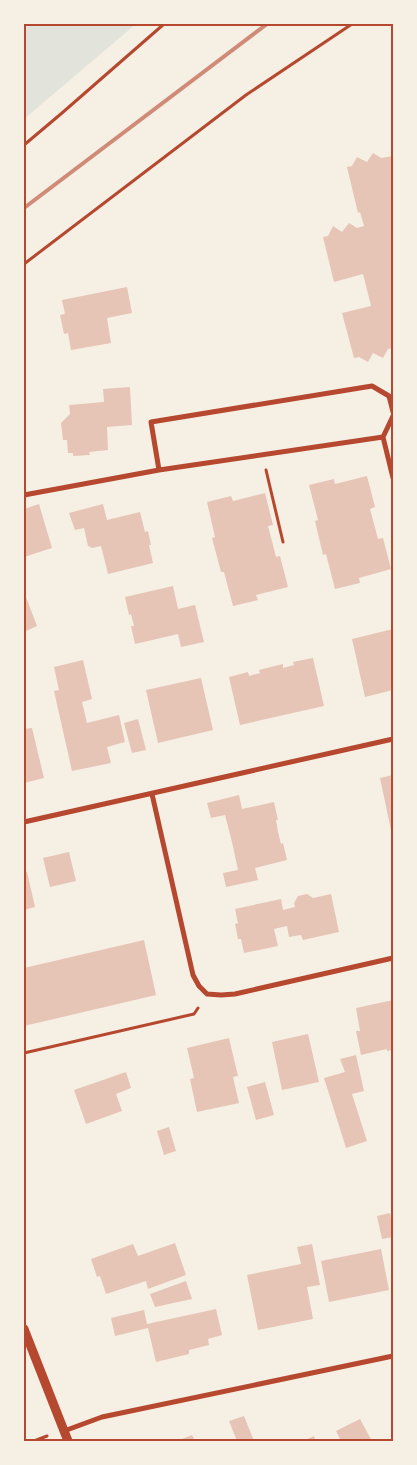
<svg xmlns="http://www.w3.org/2000/svg" width="417" height="1465" viewBox="0 0 417 1465" font-family="Karla,sans-serif">
  <style>
    .green { fill: #e2e4dc }
    .building { fill: #e6c5b7 }
    .lines { fill: none; stroke-linecap: round; stroke-linejoin: round }
    .path { stroke: #b5482f; stroke-width: 3 }
    .minor { stroke: #b5482f; stroke-width: 5 }
    .tertiary { stroke: #b5482f; stroke-width: 9 }
    .rail { stroke: #cf8b77; stroke-width: 4 }
    .neatline { fill: none; stroke: #b5482f; stroke-width: 2 }
  </style>
  <rect width="100%" height="100%" fill="#f6efe4"/>
  <!-- green -->
  <path class="green" d="M 24,24 L 136,24 L 24,119 Z"/>
  <!-- building -->
  <path class="building" d="M 373,153 L 381,158 L 393,156 L 393,348 L 388,349 L 383,358 L 373,353 L 368,362 L 359,357 L 354,358 L 342,313 L 371,306 L 363,274 L 334,282 L 323,237 L 328,236 L 333,226 L 342,232 L 349,223 L 357,228 L 364,226 L 360,212 L 358,213 L 347,167 L 352,166 L 357,157 L 367,162 Z
    M 127,287 L 132,313 L 107,318 L 111,343 L 71,350 L 68,333 L 64,334 L 60,315 L 65,314 L 62,300 Z
    M 130,387 L 132,425 L 107,427 L 108,450 L 89,452 L 90,455 L 73,456 L 73,453 L 68,453 L 67,440 L 63,440 L 61,423 L 70,414 L 69,405 L 104,402 L 103,389 Z
    M 367,476 L 375,507 L 370,509 L 378,539 L 383,538 L 391,569 L 359,578 L 360,583 L 335,589 L 326,554 L 323,555 L 315,521 L 318,520 L 309,485 L 334,479 L 335,484 Z
    M 265,493 L 273,525 L 268,526 L 276,557 L 280,556 L 288,587 L 256,595 L 258,600 L 233,606 L 224,572 L 221,572 L 212,538 L 215,537 L 207,502 L 231,496 L 233,501 Z
    M 39,504 L 52,548 L 24,557 L 24,509 Z
    M 103,504 L 107,520 L 140,512 L 145,532 L 148,531 L 151,545 L 149,545 L 153,563 L 108,574 L 101,546 L 92,548 L 88,546 L 84,528 L 75,530 L 69,513 Z
    M 173,586 L 178,609 L 195,605 L 204,642 L 181,647 L 178,634 L 135,644 L 131,626 L 134,626 L 131,614 L 129,615 L 125,597 Z
    M 26,597 L 37,626 L 24,632 L 24,598 Z
    M 393,629 L 393,690 L 365,697 L 352,639 Z
    M 313,658 L 324,706 L 240,725 L 229,677 L 248,672 L 249,676 L 260,673 L 259,670 L 283,664 L 283,668 L 294,665 L 293,662 Z
    M 83,660 L 92,699 L 82,702 L 87,723 L 119,715 L 125,742 L 107,747 L 111,763 L 72,771 L 54,691 L 59,690 L 54,667 Z
    M 201,678 L 213,730 L 158,743 L 146,690 Z
    M 138,719 L 146,750 L 132,753 L 124,723 Z
    M 32,728 L 44,778 L 24,783 L 24,729 Z
    M 393,775 L 393,835 L 392,835 L 380,778 Z
    M 239,795 L 242,809 L 274,802 L 278,820 L 276,820 L 278,832 L 281,844 L 283,843 L 287,860 L 255,868 L 258,880 L 226,887 L 223,873 L 238,870 L 232,842 L 225,815 L 211,818 L 207,803 Z
    M 69,852 L 76,881 L 50,887 L 43,858 Z
    M 24,870 L 27,872 L 35,907 L 24,910 Z
    M 307,894 L 313,898 L 331,894 L 339,932 L 303,940 L 301,935 L 289,937 L 287,926 L 274,929 L 278,946 L 244,953 L 241,939 L 238,939 L 235,924 L 238,923 L 235,909 L 281,899 L 283,910 L 295,907 L 294,903 L 298,896 Z
    M 144,940 L 156,995 L 24,1026 L 24,968 Z
    M 393,1000 L 393,1050 L 387,1051 L 387,1049 L 361,1055 L 356,1031 L 360,1031 L 356,1008 Z
    M 308,1034 L 319,1082 L 282,1090 L 272,1042 Z
    M 229,1038 L 238,1076 L 233,1077 L 239,1103 L 197,1112 L 190,1079 L 194,1078 L 187,1048 Z
    M 356,1055 L 364,1091 L 352,1094 L 367,1141 L 346,1148 L 324,1078 L 345,1072 L 340,1059 Z
    M 126,1072 L 131,1088 L 116,1094 L 122,1111 L 86,1124 L 74,1090 Z
    M 265,1082 L 274,1115 L 256,1120 L 247,1087 Z
    M 169,1127 L 176,1151 L 164,1155 L 157,1131 Z
    M 390,1213 L 393,1228 L 393,1237 L 382,1239 L 377,1216 Z
    M 175,1243 L 186,1275 L 148,1289 L 146,1281 L 106,1294 L 100,1276 L 97,1277 L 91,1259 L 133,1244 L 138,1256 Z
    M 312,1244 L 320,1285 L 307,1287 L 313,1319 L 258,1330 L 247,1275 L 301,1264 L 297,1247 Z
    M 381,1249 L 389,1290 L 329,1302 L 321,1261 Z
    M 186,1281 L 192,1299 L 155,1307 L 150,1294 Z
    M 216,1309 L 222,1335 L 208,1339 L 209,1345 L 189,1350 L 189,1354 L 156,1362 L 148,1328 L 115,1336 L 111,1318 L 144,1310 L 147,1324 Z
    M 244,1416 L 254,1441 L 237,1441 L 229,1421 Z
    M 360,1419 L 372,1441 L 341,1441 L 336,1431 Z
    M 192,1435 L 195,1441 L 177,1441 Z
    M 314,1436 L 316,1441 L 303,1441 Z"/>
  <g class="lines">
    <!-- path -->
    <path class="path" d="M 24,145 L 62,113 L 164,24
      M 24,264 L 246,95 L 352,24
      M 266,470 L 283,542
      M 24,1053 L 194,1014 L 198,1008
      M 34,1441 L 47,1436"/>
    <!-- minor -->
    <path class="minor" d="M 393,416 L 383,437 L 393,478
      M 383,437 L 159,470 L 151,422 L 372,386 L 389,396 L 393,412
      M 24,495 L 159,470
      M 152,794 L 193,975 L 199,986 L 207,994 L 221,995 L 235,994 L 393,958
      M 24,822 L 393,739
      M 64,1431 L 102,1417 L 393,1356"/>
    <!-- tertiary -->
    <path class="tertiary" d="M 24,1329 L 68,1441"/>
    <!-- rail -->
    <path class="rail" d="M 24,208 L 267,24"/>
  </g>
  <!-- border -->
  <rect width="417" height="1465" fill="none" stroke="#f6efe4" stroke-width="50"/>
  <rect x="25" y="25" width="367" height="1415" class="neatline"/>
</svg>
